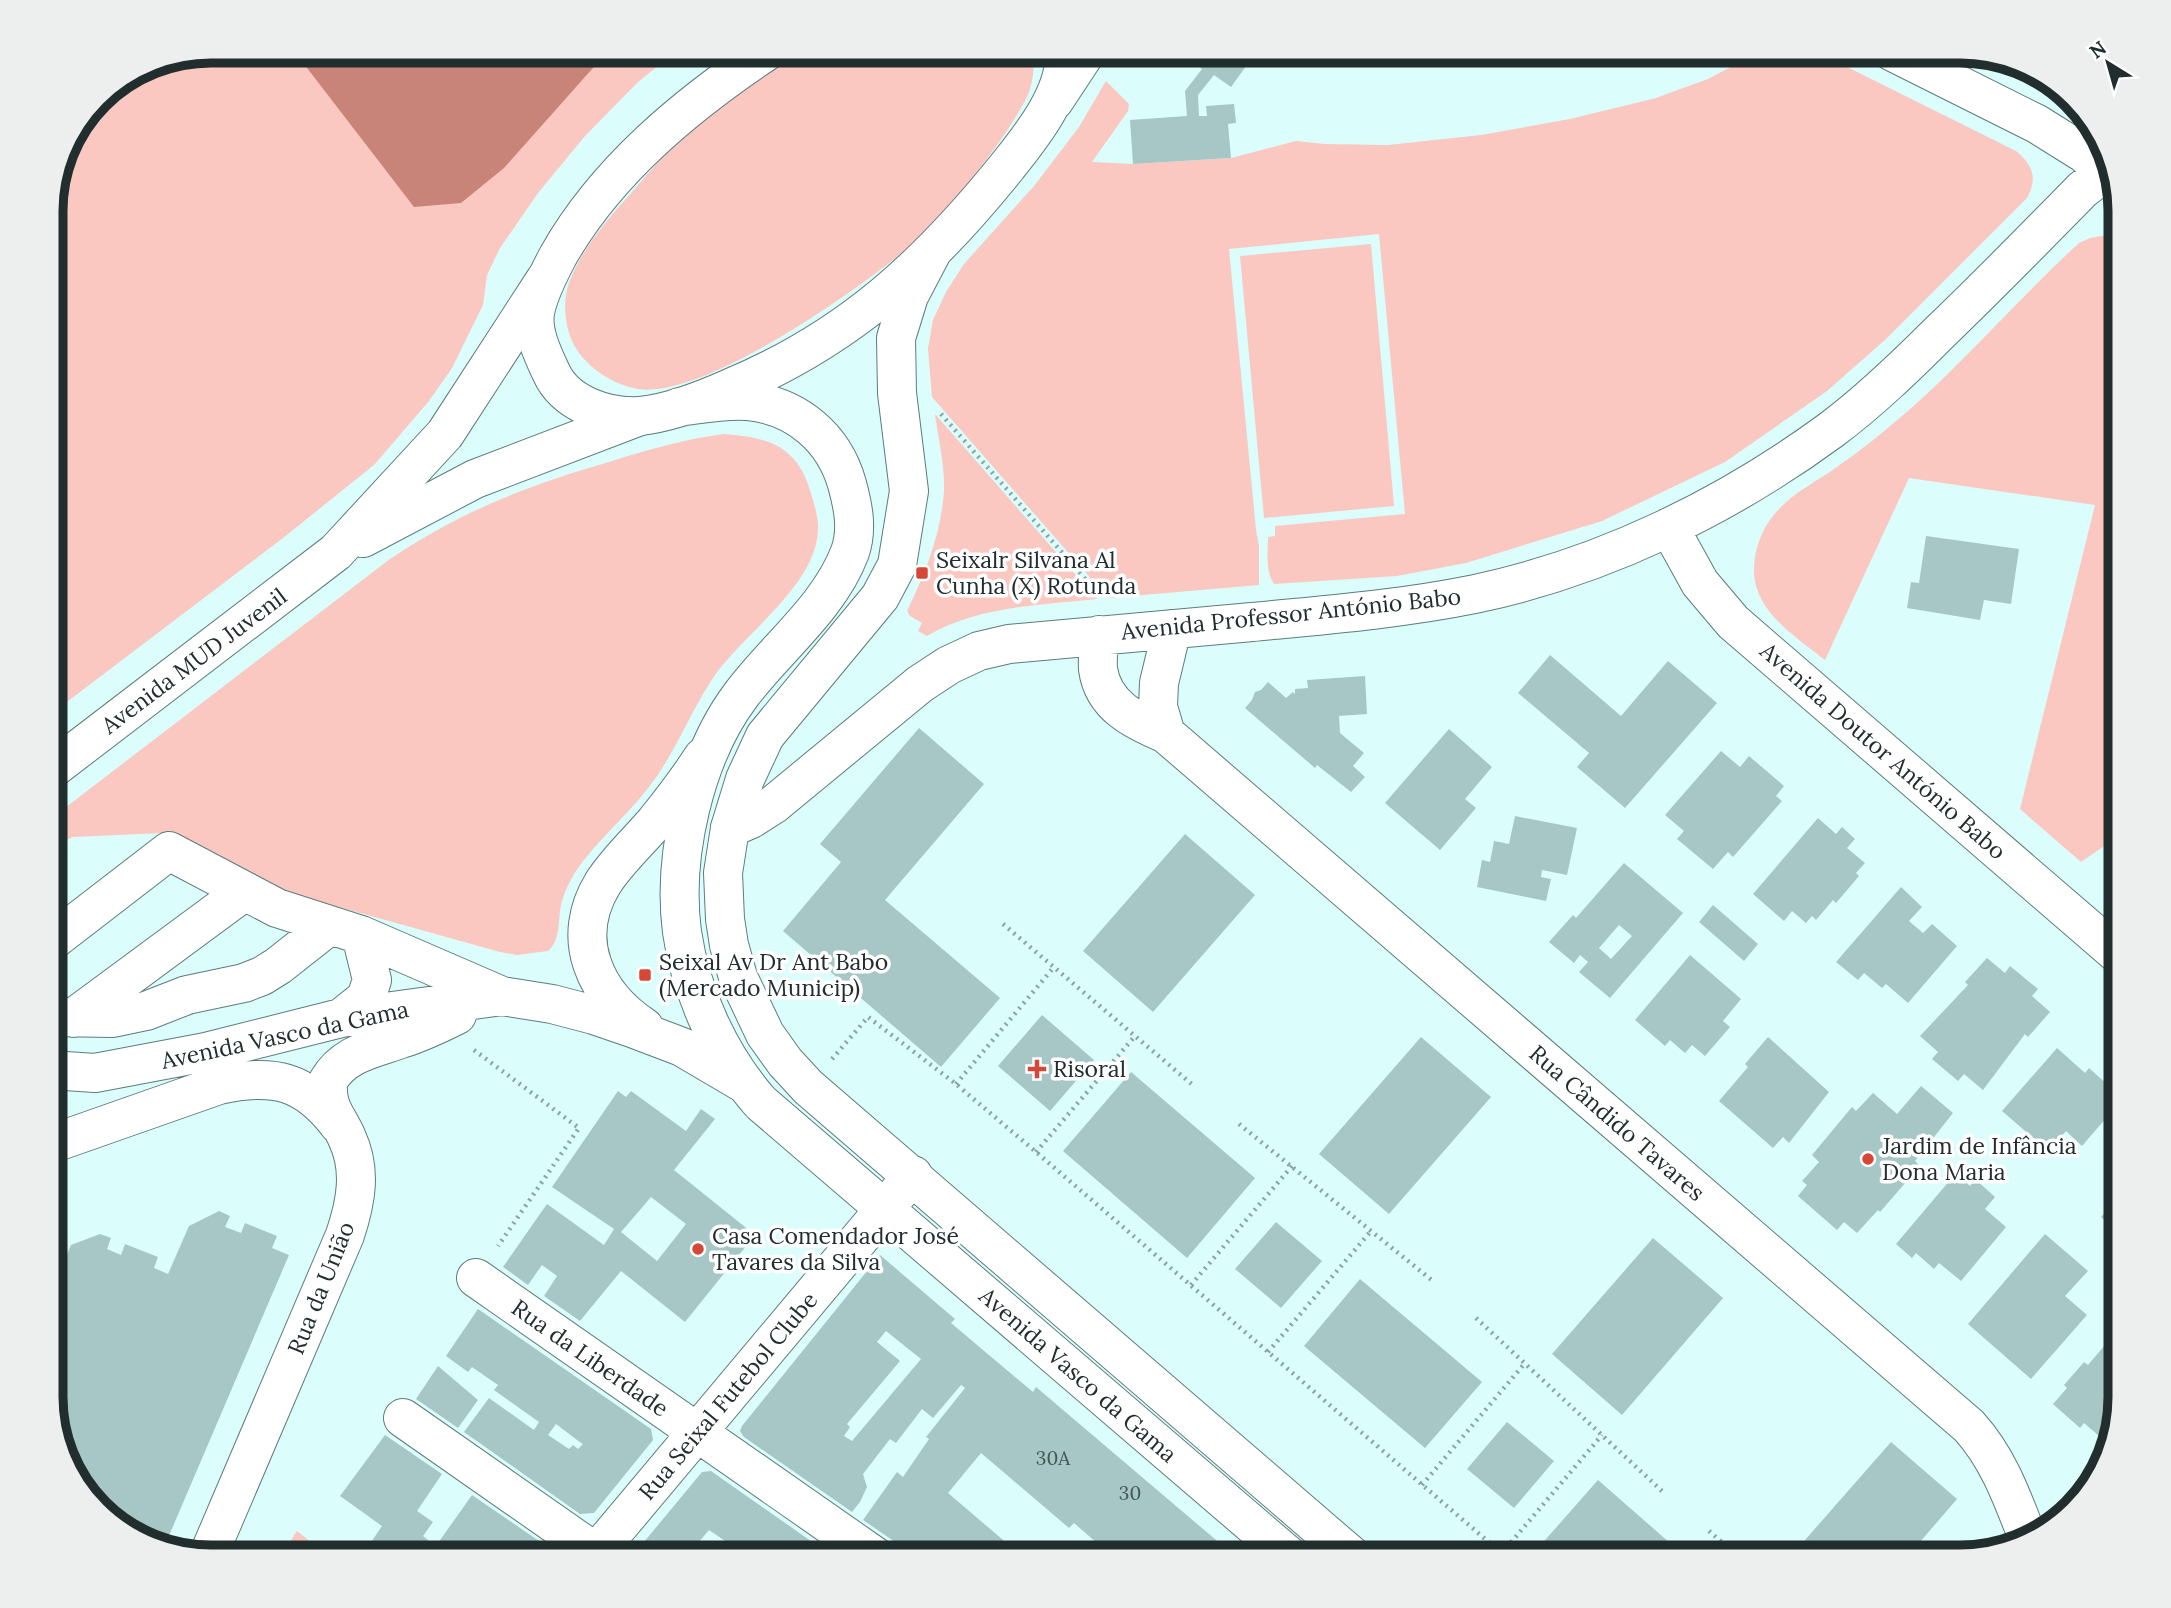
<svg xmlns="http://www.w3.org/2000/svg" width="2171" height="1608" viewBox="0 0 2171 1608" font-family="Lora,serif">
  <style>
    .green { fill: #fac8c0 }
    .water { fill: #c88478 }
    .building { fill: #a7c7c7; fill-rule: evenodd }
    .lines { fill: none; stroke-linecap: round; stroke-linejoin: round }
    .minor-casing { stroke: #5d7c7b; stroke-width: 40 }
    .major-casing { stroke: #5d7c7b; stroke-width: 40 }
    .path { stroke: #8aa2a2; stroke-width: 4.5; stroke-dasharray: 2 5; stroke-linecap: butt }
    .minor { stroke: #fff; stroke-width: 38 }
    .major { stroke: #fff; stroke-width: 38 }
    .poi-dot { fill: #d54838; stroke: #fff; stroke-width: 2.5 }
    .labels { text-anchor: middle; stroke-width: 7; stroke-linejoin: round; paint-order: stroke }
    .number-label { font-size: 19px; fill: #435454 }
    .poi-label { font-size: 23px; fill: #222e2e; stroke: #fff; text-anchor: start }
    .street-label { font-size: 23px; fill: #222e2e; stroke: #fff }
    .rim { fill: none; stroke: #222e2e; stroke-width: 9 }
  </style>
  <rect width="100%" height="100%" fill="#dbfdfc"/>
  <!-- green -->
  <path class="green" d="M 211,51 L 676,51 L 637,83 L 585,136 L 538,193 L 500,248 L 487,275 L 483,305 L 452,368 L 429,401 L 374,465 L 283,538 L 51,714 L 51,200 L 67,140 L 105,91 L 150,63 Z
    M 801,51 L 1033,51 C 1035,65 1033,84 1027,97 C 1010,130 986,160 964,189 C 955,201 946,216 935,227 C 926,237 913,245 902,253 C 851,294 703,399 638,389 C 613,385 586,367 574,345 C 565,328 562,302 569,283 C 582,248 607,220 632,192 C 665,153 700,116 742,86 C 761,73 782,63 801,51 Z
    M 1768,51 L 1815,51 L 2016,151 C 2033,165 2038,178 2027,198 L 1886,339 L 1827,391 L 1725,462 L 1602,521 L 1466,563 L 1397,576 L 1274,584 C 1265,571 1268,552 1268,537 L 1275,536 L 1275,526 L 1405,514 L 1379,234 L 1229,249 L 1256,530 L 1259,546 L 1259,585 L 1108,598 L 932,397 L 928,349 L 933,320 L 946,292 L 964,264 L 1034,186 L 1079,127 L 1106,81 L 1129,104 L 1128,111 L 1092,162 L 1133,164 L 1231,158 L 1296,141 L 1324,144 L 1388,145 L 1481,135 L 1570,119 L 1656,98 L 1708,79 L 1748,58 Z
    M 2101,236 L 2112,236 L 2120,241 L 2120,835 L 2081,862 L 2020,809 L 2095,505 L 1909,478 L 1825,660 C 1795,636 1752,610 1754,567 C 1755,544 1765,522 1782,506 C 1797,491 1817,481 1834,469 C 1860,451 1885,431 1909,410 C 1968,358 2020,297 2079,243 L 2090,238 Z
    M 1371,244 L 1394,506 L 1264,518 L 1240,256 Z
    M 935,414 L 1097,599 C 1041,605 977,606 927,636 L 918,631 L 922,623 L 910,616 L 907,611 C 925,574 942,531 944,490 C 945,465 938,438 935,414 Z
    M 724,434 C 763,437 793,443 808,484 C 812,497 817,511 818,525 C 820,583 746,631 715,675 C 693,707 679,744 657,776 C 636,807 607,831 584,860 C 575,871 566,887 562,901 C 557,918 562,939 548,951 L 517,955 L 500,952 L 285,892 L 163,833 L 73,837 L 51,846 L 51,819 L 53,817 L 390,559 C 462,511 526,486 609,462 C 647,450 684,439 724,434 Z
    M 297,1531 L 330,1557 L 280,1557 Z"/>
  <!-- water -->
  <path class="water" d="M 294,51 L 608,51 L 504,168 L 461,203 L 414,207 Z"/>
  <!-- building -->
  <path class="building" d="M 1199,51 L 1257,51 L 1231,87 L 1214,75 L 1198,95 L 1199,116 L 1207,116 L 1206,106 L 1234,104 L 1236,123 L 1228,124 L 1231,158 L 1133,164 L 1130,120 L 1187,116 L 1185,91 L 1202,69 L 1191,61 Z
    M 1926,536 L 2019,549 L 2011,604 L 1984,600 L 1980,620 L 1907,608 L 1911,582 L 1919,583 Z
    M 1550,655 L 1621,716 L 1668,661 L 1717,703 L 1625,808 L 1577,767 L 1589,753 L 1518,693 Z
    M 1365,676 L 1367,714 L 1339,716 L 1340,733 L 1364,753 L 1353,766 L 1365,777 L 1351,792 L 1317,765 L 1315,768 L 1245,708 L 1252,700 L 1255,692 L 1261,690 L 1268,682 L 1286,698 L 1293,692 L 1295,694 L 1295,689 L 1308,688 L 1307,680 Z
    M 919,728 L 984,784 L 885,900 L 1000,998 L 941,1067 L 783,931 L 841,862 L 820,844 Z
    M 1449,729 L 1492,767 L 1465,799 L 1476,808 L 1440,850 L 1385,803 Z
    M 1721,751 L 1740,767 L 1749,756 L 1784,786 L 1776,796 L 1782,801 L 1733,857 L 1728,852 L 1713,869 L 1677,839 L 1684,831 L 1665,815 Z
    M 1515,816 L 1577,828 L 1567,875 L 1542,870 L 1541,877 L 1551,879 L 1546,901 L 1477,887 L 1482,860 L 1490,862 L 1494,841 L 1509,844 Z
    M 1818,818 L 1836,834 L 1842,827 L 1855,839 L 1847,848 L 1865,863 L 1856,873 L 1859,876 L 1836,903 L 1833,900 L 1816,920 L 1812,916 L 1806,923 L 1792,911 L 1784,921 L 1753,894 Z
    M 1185,834 L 1255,895 L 1153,1012 L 1083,951 Z
    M 1624,863 L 1683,913 L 1610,998 L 1579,972 L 1588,962 L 1580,955 L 1574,963 L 1549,942 L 1573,915 L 1576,918 ZM 1619,925 L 1632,936 L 1611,959 L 1599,948 Z
    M 1901,887 L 1922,907 L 1909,921 L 1923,933 L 1932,924 L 1957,946 L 1908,1003 L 1886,984 L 1882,988 L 1864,973 L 1858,980 L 1836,962 Z
    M 1713,905 L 1758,944 L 1744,961 L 1699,922 Z
    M 1690,955 L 1741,999 L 1723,1021 L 1730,1027 L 1705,1056 L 1692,1045 L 1685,1053 L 1670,1040 L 1665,1046 L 1635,1020 Z
    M 1987,958 L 2005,973 L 2010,966 L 2038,989 L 2032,996 L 2050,1012 L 2028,1037 L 2025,1034 L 1983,1090 L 1964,1074 L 1958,1081 L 1932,1059 L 1938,1052 L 1920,1036 L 1968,985 L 1965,982 Z
    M 1042,1015 L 1094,1060 L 1050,1111 L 998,1066 Z
    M 1421,1037 L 1491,1097 L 1389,1214 L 1319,1154 Z
    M 1768,1037 L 1829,1092 L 1789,1143 L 1783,1137 L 1773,1148 L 1719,1101 L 1748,1067 L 1745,1064 Z
    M 2057,1048 L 2085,1073 L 2089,1068 L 2120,1096 L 2120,1102 L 2082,1146 L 2066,1131 L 2048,1151 L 2002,1111 Z
    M 1131,1072 L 1255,1178 L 1187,1258 L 1063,1151 Z
    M 1921,1086 L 1953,1113 L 1915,1161 L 1920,1166 L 1880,1212 L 1878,1210 L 1857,1233 L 1844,1222 L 1837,1230 L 1798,1196 L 1807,1185 L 1802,1181 L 1819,1162 L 1812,1155 L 1852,1107 L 1856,1111 L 1873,1093 L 1897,1114 Z
    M 618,1091 L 626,1097 L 631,1091 L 686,1131 L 701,1109 L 715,1119 L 674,1170 L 755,1235 L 685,1322 L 621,1271 L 580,1321 L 544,1296 L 557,1276 L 542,1265 L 528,1285 L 503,1267 L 547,1204 L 604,1245 L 614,1229 L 552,1187 ZM 651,1197 L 686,1224 L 657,1261 L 621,1232 Z
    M 1956,1173 L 1970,1186 L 1975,1179 L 1995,1197 L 1985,1209 L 2006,1227 L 1961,1281 L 1939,1263 L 1934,1269 L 1916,1253 L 1912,1258 L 1896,1244 Z
    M 2120,1195 L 2120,1234 L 2101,1217 Z
    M 219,1211 L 230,1216 L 225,1227 L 241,1233 L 245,1223 L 277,1236 L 272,1248 L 289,1255 L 168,1538 L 153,1532 L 150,1537 L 117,1525 L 121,1518 L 106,1512 L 105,1514 L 67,1468 L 51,1407 L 51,1261 L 62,1266 L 71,1245 L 100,1234 L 111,1238 L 107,1249 L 121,1255 L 125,1244 L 158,1257 L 154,1268 L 168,1274 L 189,1226 Z
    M 1276,1222 L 1322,1261 L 1281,1308 L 1235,1269 Z
    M 2045,1234 L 2088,1271 L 2065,1296 L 2087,1315 L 2031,1379 L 1968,1324 Z
    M 1653,1238 L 1723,1298 L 1622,1415 L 1552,1354 Z
    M 880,1255 L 955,1319 L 951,1323 L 1033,1392 L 1036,1387 L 1236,1557 L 1113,1557 L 1074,1523 L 1069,1528 L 981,1453 L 948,1493 L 1023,1557 L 917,1557 L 863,1520 L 897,1472 L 903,1477 L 929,1439 L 926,1437 L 965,1388 L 961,1385 L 933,1418 L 922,1409 L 896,1443 L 890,1439 L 863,1474 L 867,1487 L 860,1502 L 852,1512 L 744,1437 L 740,1431 L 742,1426 ZM 886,1331 L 921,1359 L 852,1441 L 844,1436 L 850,1427 L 847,1424 L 900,1361 L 877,1342 Z
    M 2119,1256 L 2120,1257 L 2120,1277 L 2109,1267 Z
    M 1360,1279 L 1482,1382 L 1425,1448 L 1304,1346 Z
    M 478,1309 L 651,1429 L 653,1440 L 594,1513 L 580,1514 L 464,1432 L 489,1398 L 534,1430 L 539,1422 L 494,1390 L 498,1385 L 472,1367 L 468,1372 L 446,1356 ZM 556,1424 L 577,1440 L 583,1444 L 578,1449 L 573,1445 L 569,1449 L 548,1435 Z
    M 2116,1332 L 2120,1336 L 2120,1397 L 2105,1441 L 2084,1423 L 2080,1428 L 2053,1404 L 2067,1388 L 2064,1385 L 2084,1362 L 2088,1365 Z
    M 438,1366 L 478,1400 L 458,1428 L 416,1399 Z
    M 1507,1422 L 1554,1461 L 1514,1508 L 1467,1469 Z
    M 385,1435 L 442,1474 L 417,1511 L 433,1522 L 423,1536 L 433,1544 L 424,1557 L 361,1557 L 382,1526 L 340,1496 Z
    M 1891,1442 L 1957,1499 L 1907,1557 L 1791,1556 Z
    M 711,1471 L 828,1553 L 826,1557 L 722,1557 L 731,1545 L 709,1530 L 698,1543 L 707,1550 L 704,1555 L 707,1557 L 643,1557 L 640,1555 L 639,1548 L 702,1472 Z
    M 1598,1480 L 1686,1557 L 1550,1557 L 1539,1547 Z
    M 472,1495 L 504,1517 L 558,1554 L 555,1557 L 441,1556 L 433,1550 Z"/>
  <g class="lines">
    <!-- minor casing -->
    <g class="minor-casing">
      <path id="minor" d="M 1891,51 L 2037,124 L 2085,154 L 2113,180
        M 1054,101 L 1087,51
        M 1669,527 L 1700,583 L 1733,622 L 2120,956
        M 363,538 L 475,479 L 640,416
        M 1099,635 C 1099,646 1097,658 1098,669 C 1103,706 1135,721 1166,734 L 1969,1426 C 1999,1459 2013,1500 2029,1541
        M 1166,734 L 1158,707 L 1159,683 L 1172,629
        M 51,770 L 336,552 L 445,434 L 545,280
        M 730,828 L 751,819 L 773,805 L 920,684 L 949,665 L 979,651 L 1009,644 C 1090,636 1171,629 1252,622 C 1326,615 1401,609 1475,594 C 1603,567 1726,507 1831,430 C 1870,401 1906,366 1940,332 C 1988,286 2035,238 2082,190 L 2110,168
        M 51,942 L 169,851 L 277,908 L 361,935 L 502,996
        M 51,1017 L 113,1018 L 146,1011 L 187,995 L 244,983 L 262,976 L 278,966 L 330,925
        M 73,1018 L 245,891
        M 341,1018 L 366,998 L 372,980 L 361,935
        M 644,1027 C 594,994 569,938 603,883 C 617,861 638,842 655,822 C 672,801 688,780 703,757
        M 51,1070 L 95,1073 L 206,1052 L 341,1018 L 502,996 L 552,1004 L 594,1015 L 632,1028 L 682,1047 L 745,1084
        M 51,1144 L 219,1085 C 273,1073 305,1080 339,1125
        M 476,1278 L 876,1557
        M 403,1418 L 602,1557
        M 596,1553 L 913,1175
        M 208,1556 L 345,1235 C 356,1202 362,1170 347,1138 C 337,1115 326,1109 328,1081 C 344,1053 373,1049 401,1039 C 420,1033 439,1024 457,1015"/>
    </g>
    <!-- major casing -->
    <g class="major-casing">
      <path id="major" d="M 767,51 C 686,105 606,171 558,256 C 549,273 538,294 535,313 C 532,332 543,355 551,372 C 565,404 607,418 640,416 C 670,413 703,400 730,388 C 848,339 927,266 1006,168 C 1030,138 1068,92 1064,51
        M 932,252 L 909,296 L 896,338 L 897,393 L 909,491 L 897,565 L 880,597 L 765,736 L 745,779 L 730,828 L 723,873 L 725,919 L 729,945 L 738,977 L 765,1034 L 785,1062 L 808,1087 L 1353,1557
        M 679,407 C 702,404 725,399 748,401 C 797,406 834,438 847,484 C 853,506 858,529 850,552 C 829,608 776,648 741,695 C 695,756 672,856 682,932 C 691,993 720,1057 761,1103 L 1290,1557"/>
    </g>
    <!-- path -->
    <path class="path" d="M 941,414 L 1101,597
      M 1003,924 L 1194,1086
      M 474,1050 L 579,1128 L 498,1246
      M 832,1059 L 868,1017 L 956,1084 L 1036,1152 L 1506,1557
      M 956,1084 L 1054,967
      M 1239,1124 L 1434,1282
      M 1036,1152 L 1135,1036
      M 1191,1285 L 1292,1166
      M 1476,1318 L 1662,1491
      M 1268,1352 L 1371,1231
      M 1422,1485 L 1525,1363
      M 1709,1531 L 1739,1557
      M 1502,1553 L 1602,1435"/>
    <!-- minor -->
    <use href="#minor" class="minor"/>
    <!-- major -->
    <use href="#major" class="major"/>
  </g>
  <!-- markers -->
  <g class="poi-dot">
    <rect x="915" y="566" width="14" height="14" rx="3.5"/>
    <rect x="638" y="968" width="14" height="14" rx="3.5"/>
    <path d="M1033.5 1058.5h7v7h7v7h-7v7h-7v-7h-7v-7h7z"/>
    <circle cx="1868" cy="1159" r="7"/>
    <circle cx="698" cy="1249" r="7"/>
  </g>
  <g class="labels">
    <!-- number labels -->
    <g class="number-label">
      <text x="1053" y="1465">30A</text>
      <text x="1130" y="1500">30</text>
    </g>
    <!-- poi labels -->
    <g class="poi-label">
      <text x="936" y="568">Seixalr Silvana Al<tspan x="936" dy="26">Cunha (X) Rotunda</tspan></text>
      <text x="659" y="970">Seixal Av Dr Ant Babo<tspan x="659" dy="26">(Mercado Municip)</tspan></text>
      <text x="1053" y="1077">Risoral</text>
      <text x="1882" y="1154">Jardim de Infância<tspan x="1882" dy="26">Dona Maria</tspan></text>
      <text x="712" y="1244">Casa Comendador José<tspan x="712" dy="26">Tavares da Silva</tspan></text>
    </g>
    <!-- street labels -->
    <g class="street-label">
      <text transform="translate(1291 614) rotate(-6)" y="8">Avenida Professor António Babo</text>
      <text transform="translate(194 661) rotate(-37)" y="8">Avenida MUD Juvenil</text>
      <text transform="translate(1883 751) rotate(41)" y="8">Avenida Doutor António Babo</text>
      <text transform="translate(285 1035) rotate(-12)" y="8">Avenida Vasco da Gama</text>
      <text transform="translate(1617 1123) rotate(41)" y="8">Rua Cândido Tavares</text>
      <text transform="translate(321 1288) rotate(-68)" y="8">Rua da União</text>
      <text transform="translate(590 1358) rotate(35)" y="8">Rua da Liberdade</text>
      <text transform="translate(1078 1375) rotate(41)" y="8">Avenida Vasco da Gama</text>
      <text transform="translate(728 1396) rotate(-50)" y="8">Rua Seixal Futebol Clube</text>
    </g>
  </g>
  <!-- crop -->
  <path d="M0 0H2171V1608H0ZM211 63H1960A148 148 0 0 1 2108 211V1397A148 148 0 0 1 1960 1545H211A148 148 0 0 1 63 1397V211A148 148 0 0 1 211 63Z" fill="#edeeee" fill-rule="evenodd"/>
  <path class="rim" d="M211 63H1960A148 148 0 0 1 2108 211V1397A148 148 0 0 1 1960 1545H211A148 148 0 0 1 63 1397V211A148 148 0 0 1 211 63Z"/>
  <!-- north arrow -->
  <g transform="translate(2108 63) rotate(323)" stroke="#ffffff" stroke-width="5" paint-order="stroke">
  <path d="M0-5L12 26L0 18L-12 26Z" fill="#222e2e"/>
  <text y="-10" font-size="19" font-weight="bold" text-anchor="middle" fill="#222e2e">N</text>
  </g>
</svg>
